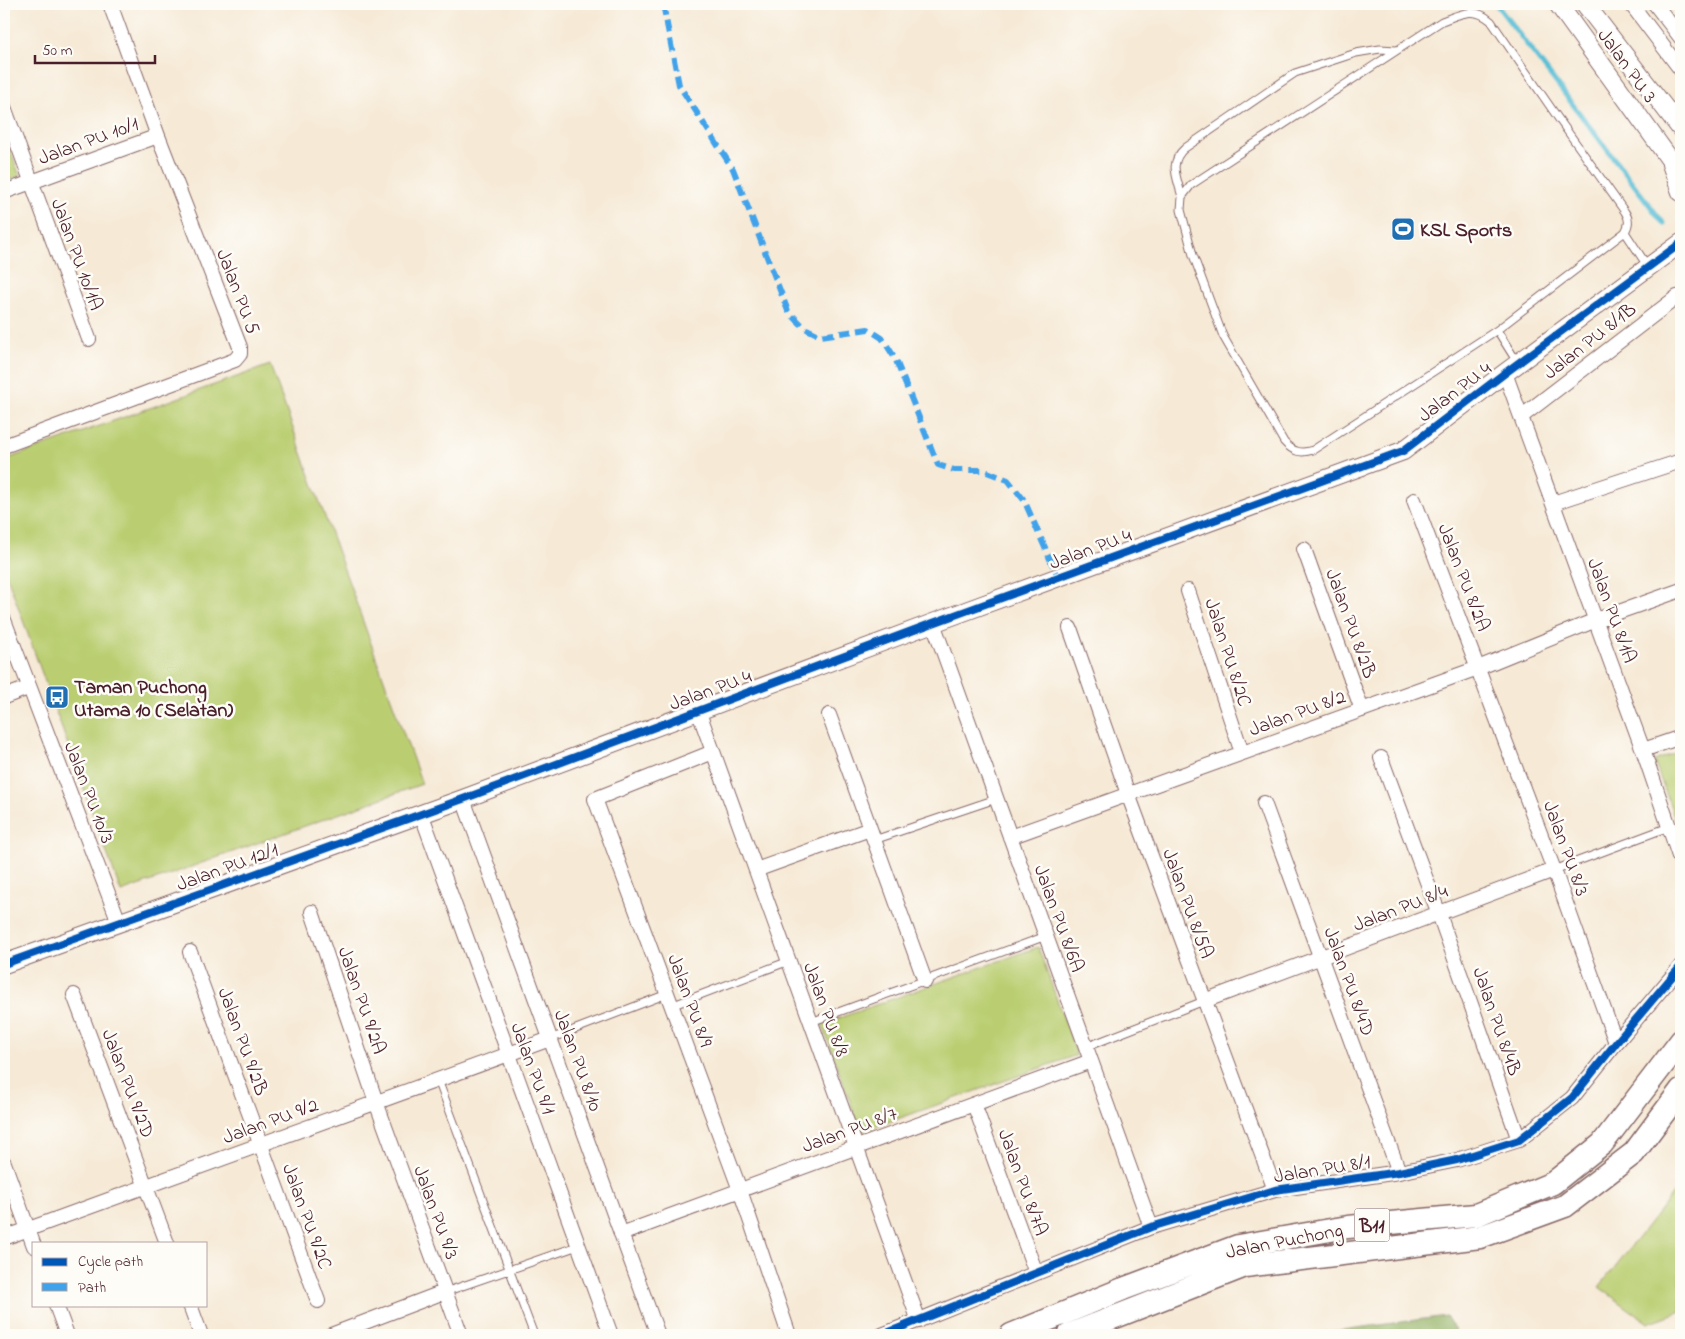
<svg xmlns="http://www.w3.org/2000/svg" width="1685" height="1339" viewBox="0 0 1685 1339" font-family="'Indie Flower',sans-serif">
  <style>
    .green { fill: #bace71; stroke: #82764e }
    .forest { fill: #93b163; stroke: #6e6847 }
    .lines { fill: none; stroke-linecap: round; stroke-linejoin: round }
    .stream { stroke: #59bfd6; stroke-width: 5 }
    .service-casing { stroke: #866666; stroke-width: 9 }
    .minor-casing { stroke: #866666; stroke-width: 16 }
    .tertiary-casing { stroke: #866666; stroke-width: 20 }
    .primary-casing { stroke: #866666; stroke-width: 25 }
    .service { stroke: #fff; stroke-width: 7 }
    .minor { stroke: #fff; stroke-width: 14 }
    .tertiary { stroke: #fff; stroke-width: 18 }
    .primary { stroke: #fff; stroke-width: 22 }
    .quiet { stroke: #40a2eb; stroke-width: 6; stroke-dasharray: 12 6; stroke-linecap: butt }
    .cycleway-casing { stroke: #fdfcf7; stroke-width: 11 }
    .cycleway { stroke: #0057b8; stroke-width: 8 }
    .labels { text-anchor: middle; stroke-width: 5; stroke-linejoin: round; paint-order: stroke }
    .shield { fill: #fdfcf7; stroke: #806168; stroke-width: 1 }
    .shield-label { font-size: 19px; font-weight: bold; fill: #4a1f2b }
    .street-label { font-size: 20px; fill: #4a1f2b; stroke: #fdfcf7 }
    .poi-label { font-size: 20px; font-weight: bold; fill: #4a1f2b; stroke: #fdfcf7; text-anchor: start }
  </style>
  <rect width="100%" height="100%" fill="#fdfcf7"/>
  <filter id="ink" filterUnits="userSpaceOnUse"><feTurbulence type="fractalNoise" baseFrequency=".02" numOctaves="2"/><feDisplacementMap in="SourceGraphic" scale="10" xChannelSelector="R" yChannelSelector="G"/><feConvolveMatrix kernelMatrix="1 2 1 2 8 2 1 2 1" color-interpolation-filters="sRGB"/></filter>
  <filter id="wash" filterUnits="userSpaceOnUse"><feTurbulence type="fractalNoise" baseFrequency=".0096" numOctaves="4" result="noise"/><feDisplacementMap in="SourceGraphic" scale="20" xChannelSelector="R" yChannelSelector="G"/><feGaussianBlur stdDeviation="1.12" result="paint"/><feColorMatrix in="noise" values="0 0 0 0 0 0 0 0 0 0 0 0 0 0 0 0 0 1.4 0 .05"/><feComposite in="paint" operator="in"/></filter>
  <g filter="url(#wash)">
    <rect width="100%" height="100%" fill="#f6e9d5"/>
    <!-- green -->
    <path class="green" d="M 4,133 L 20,176 L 4,182 Z
      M 270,365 L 422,784 L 121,892 L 4,568 L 4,460 Z
      M 1681,751 L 1681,835 L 1654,761 Z
      M 1038,947 L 1077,1055 L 861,1132 L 822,1024 Z
      M 1681,1183 L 1681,1311 L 1648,1323 L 1599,1287 Z"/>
    <!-- forest -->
    <path class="forest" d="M 1446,1316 L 1458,1335 L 1304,1335 Z"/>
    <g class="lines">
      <!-- stream -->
      <path class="stream" d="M 1496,4 L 1664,224"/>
    </g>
  </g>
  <g filter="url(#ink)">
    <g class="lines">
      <!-- service casing -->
      <g class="service-casing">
        <path id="service" d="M 1182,197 C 1177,177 1168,163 1185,148 L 1295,73 L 1356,53 L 1380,49 L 1396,50
          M 1625,232 L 1648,267
          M 1497,330 L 1625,232 C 1629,225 1630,220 1625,212 L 1558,118 L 1491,21 C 1474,6 1461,14 1442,21 L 1191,185 L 1182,197 L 1181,210 L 1193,255 L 1223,336 L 1284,442 C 1293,452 1301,454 1313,450 L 1497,330 L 1517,362
          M 874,840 L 996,799
          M 1554,870 L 1669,827
          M 671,1006 L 789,961
          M 811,1022 L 1046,936
          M 550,1039 L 667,994
          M 1086,1047 L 1204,1001
          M 438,1080 L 534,1335
          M 445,1292 L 578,1246"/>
      </g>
      <!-- minor casing -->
      <g class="minor-casing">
        <path id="minor" d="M 1631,4 L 1681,70
          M 1655,4 L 1681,38
          M 4,107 L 89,339
          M 4,192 L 158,136
          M 1505,373 L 1643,750 L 1681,862
          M 1521,417 L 1677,297 L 1681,296
          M 4,446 L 235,360 L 240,354 L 240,347 L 158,136 L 110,4
          M 1414,500 L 1554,870 L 1616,1043
          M 1553,503 L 1681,461
          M 1304,549 L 1362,710
          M 1188,591 L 1242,753
          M 4,620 L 119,922
          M 933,623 L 1151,1227
          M 1070,628 L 1128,794 L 1275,1190
          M 4,697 L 28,688
          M 698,710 L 919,1321
          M 829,715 L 925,981
          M 1643,750 L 1681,737
          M 713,752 L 595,799 L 740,1190 L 789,1335
          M 1381,758 L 1439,914 L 1519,1140
          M 463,799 L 658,1335
          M 1264,803 L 1399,1172
          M 421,813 L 611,1335
          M 1010,837 L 1478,668 L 1596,620 L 1681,590
          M 756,870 L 870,829
          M 312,912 L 376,1102 L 461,1335
          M 190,952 L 318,1301
          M 74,995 L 167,1243
          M 1204,1001 L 1554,870
          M 974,1104 L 1036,1273
          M 4,1163 L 34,1246
          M 621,1234 L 1091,1061
          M 4,1238 L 550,1039
          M 56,1305 L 67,1335
          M 190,1305 L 201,1335
          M 331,1335 L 444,1292
          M 882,1335 L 1151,1227 L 1275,1190 L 1399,1172 L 1457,1160 L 1519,1140 L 1572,1098 L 1616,1043 L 1681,966"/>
      </g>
      <!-- tertiary casing -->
      <g class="tertiary-casing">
        <path id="tertiary" d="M 1558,4 L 1681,175
          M 1585,4 L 1681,129
          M 1671,164 L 1681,192
          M 4,964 L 463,799 L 933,623 L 1403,451 L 1505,373 L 1681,243"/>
      </g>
      <!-- primary casing -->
      <g class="primary-casing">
        <path id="primary" d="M 1011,1335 L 1123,1289 L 1238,1246 L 1348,1227 L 1476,1215 L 1553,1183 L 1602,1144 L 1681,1041
          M 1069,1335 L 1245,1266 L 1480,1237 L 1565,1206 L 1634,1153 L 1681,1090"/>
      </g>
      <!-- service -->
      <use href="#service" class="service"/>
      <!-- minor -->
      <use href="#minor" class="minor"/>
      <!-- tertiary -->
      <use href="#tertiary" class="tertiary"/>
      <!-- primary -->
      <use href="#primary" class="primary"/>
      <!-- quiet -->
      <path class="quiet" d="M 663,4 L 679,85 L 733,169 L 788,311 L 805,328 L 821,336 L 868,329 L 882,338 L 895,358 L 938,465 L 954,470 L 982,470 L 1008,480 L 1024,500 L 1058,577"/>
      <!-- cycleway casing -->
      <g class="cycleway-casing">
        <path id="cycleway" d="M 4,964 L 463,799 L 933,623 L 1403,451 L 1505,373 L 1681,243
          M 882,1335 L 1151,1227 L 1275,1190 L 1399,1172 L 1457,1160 L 1519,1140 L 1572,1098 L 1616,1043 L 1681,966"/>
      </g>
      <!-- cycleway -->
      <use href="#cycleway" class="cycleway"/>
    </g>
  </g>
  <!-- icons -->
  <defs>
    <g id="stadium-square" transform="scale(1.25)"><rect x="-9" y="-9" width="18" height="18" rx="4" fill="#1f6fb2" stroke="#fdfcf7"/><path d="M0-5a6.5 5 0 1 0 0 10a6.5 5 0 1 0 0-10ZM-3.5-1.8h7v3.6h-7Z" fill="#fff"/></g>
    <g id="bus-square" transform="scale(1.25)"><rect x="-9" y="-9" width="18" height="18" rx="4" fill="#1f6fb2" stroke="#fdfcf7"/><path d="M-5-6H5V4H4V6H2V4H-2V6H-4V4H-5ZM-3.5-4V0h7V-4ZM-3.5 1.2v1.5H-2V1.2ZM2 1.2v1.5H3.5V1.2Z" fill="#fff"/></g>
  </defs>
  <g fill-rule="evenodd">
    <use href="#stadium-square" x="1403" y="229"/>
    <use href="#bus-square" x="57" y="697"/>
  </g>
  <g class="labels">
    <!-- shield labels -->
    <rect class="shield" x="1354.5" y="1208.5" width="35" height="33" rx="4"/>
    <g class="shield-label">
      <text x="1372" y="1232">B11</text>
    </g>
    <!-- street labels -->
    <g class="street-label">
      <text transform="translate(1628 65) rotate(54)" y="7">Jalan PU 3</text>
      <text transform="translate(88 140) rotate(-20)" y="7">Jalan PU 10/1</text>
      <text transform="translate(78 254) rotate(70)" y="7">Jalan PU 10/1A</text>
      <text transform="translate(239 291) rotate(69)" y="7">Jalan PU 5</text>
      <text transform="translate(1589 340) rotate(-38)" y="7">Jalan PU 8/1B</text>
      <text transform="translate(1454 391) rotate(-37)" y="7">Jalan PU 4</text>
      <text transform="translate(1090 548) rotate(-20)" y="7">Jalan PU 4</text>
      <text transform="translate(1465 577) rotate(69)" y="7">Jalan PU 8/2A</text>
      <text transform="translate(1613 610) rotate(70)" y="7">Jalan PU 8/1A</text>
      <text transform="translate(1352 623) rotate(70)" y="7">Jalan PU 8/2B</text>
      <text transform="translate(1229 652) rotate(72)" y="7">Jalan PU 8/2C</text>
      <text transform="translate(710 689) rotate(-20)" y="7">Jalan PU 4</text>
      <text transform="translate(1297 712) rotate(-20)" y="7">Jalan PU 8/2</text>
      <text transform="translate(90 792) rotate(69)" y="7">Jalan PU 10/3</text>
      <text transform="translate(1567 848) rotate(70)" y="7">Jalan PU 8/3</text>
      <text transform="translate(227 866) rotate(-20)" y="7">Jalan PU 12/1</text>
      <text transform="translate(1189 903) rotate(70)" y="7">Jalan PU 8/5A</text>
      <text transform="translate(1400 907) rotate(-21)" y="7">Jalan PU 8/4</text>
      <text transform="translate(1060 918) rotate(70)" y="7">Jalan PU 8/6A</text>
      <text transform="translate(1350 981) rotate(70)" y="7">Jalan PU 8/4D</text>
      <text transform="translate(363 1000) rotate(71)" y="7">Jalan PU 9/2A</text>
      <text transform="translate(691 1000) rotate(70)" y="7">Jalan PU 8/9</text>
      <text transform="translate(827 1009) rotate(70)" y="7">Jalan PU 8/8</text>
      <text transform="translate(1498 1021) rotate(71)" y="7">Jalan PU 8/4B</text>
      <text transform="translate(244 1041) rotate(70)" y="7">Jalan PU 9/2B</text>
      <text transform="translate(579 1060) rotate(70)" y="7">Jalan PU 8/10</text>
      <text transform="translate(534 1068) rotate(70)" y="7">Jalan PU 9/1</text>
      <text transform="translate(129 1083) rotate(69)" y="7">Jalan PU 9/2D</text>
      <text transform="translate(270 1120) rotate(-20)" y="7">Jalan PU 9/2</text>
      <text transform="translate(849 1129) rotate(-20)" y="7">Jalan PU 8/7</text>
      <text transform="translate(1322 1168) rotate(-9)" y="7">Jalan PU 8/1</text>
      <text transform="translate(1024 1182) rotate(70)" y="7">Jalan PU 8/7A</text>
      <text transform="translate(437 1212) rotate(70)" y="7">Jalan PU 9/3</text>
      <text transform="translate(308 1216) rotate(70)" y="7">Jalan PU 9/2C</text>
      <text transform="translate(1284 1240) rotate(-11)" y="7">Jalan Puchong</text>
    </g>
    <!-- poi labels -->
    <g class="poi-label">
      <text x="1420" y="236">KSL Sports</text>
      <text x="74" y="693">Taman Puchong<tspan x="74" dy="23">Utama 10 (Selatan)</tspan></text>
    </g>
  </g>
  <!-- margin -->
  <rect width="1685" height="1339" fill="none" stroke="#fdfcf7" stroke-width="20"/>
  <!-- legend -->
  <rect x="32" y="1242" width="175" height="65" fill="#fdfcf7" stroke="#b5a4a5"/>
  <rect x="42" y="1258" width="25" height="8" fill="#0057b8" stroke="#b5a4a5"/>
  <text x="78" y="1266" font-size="15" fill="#4a1f2b">Cycle path</text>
  <rect x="42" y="1283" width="25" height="8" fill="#40a2eb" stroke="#b5a4a5"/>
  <text x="78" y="1292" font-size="15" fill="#4a1f2b">Path</text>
  <!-- scale -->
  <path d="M35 55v8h120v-8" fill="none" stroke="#4a1f2b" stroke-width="2.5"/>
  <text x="42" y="55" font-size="15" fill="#4a1f2b" stroke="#fdfcf7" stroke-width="4" paint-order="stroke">50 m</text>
</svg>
